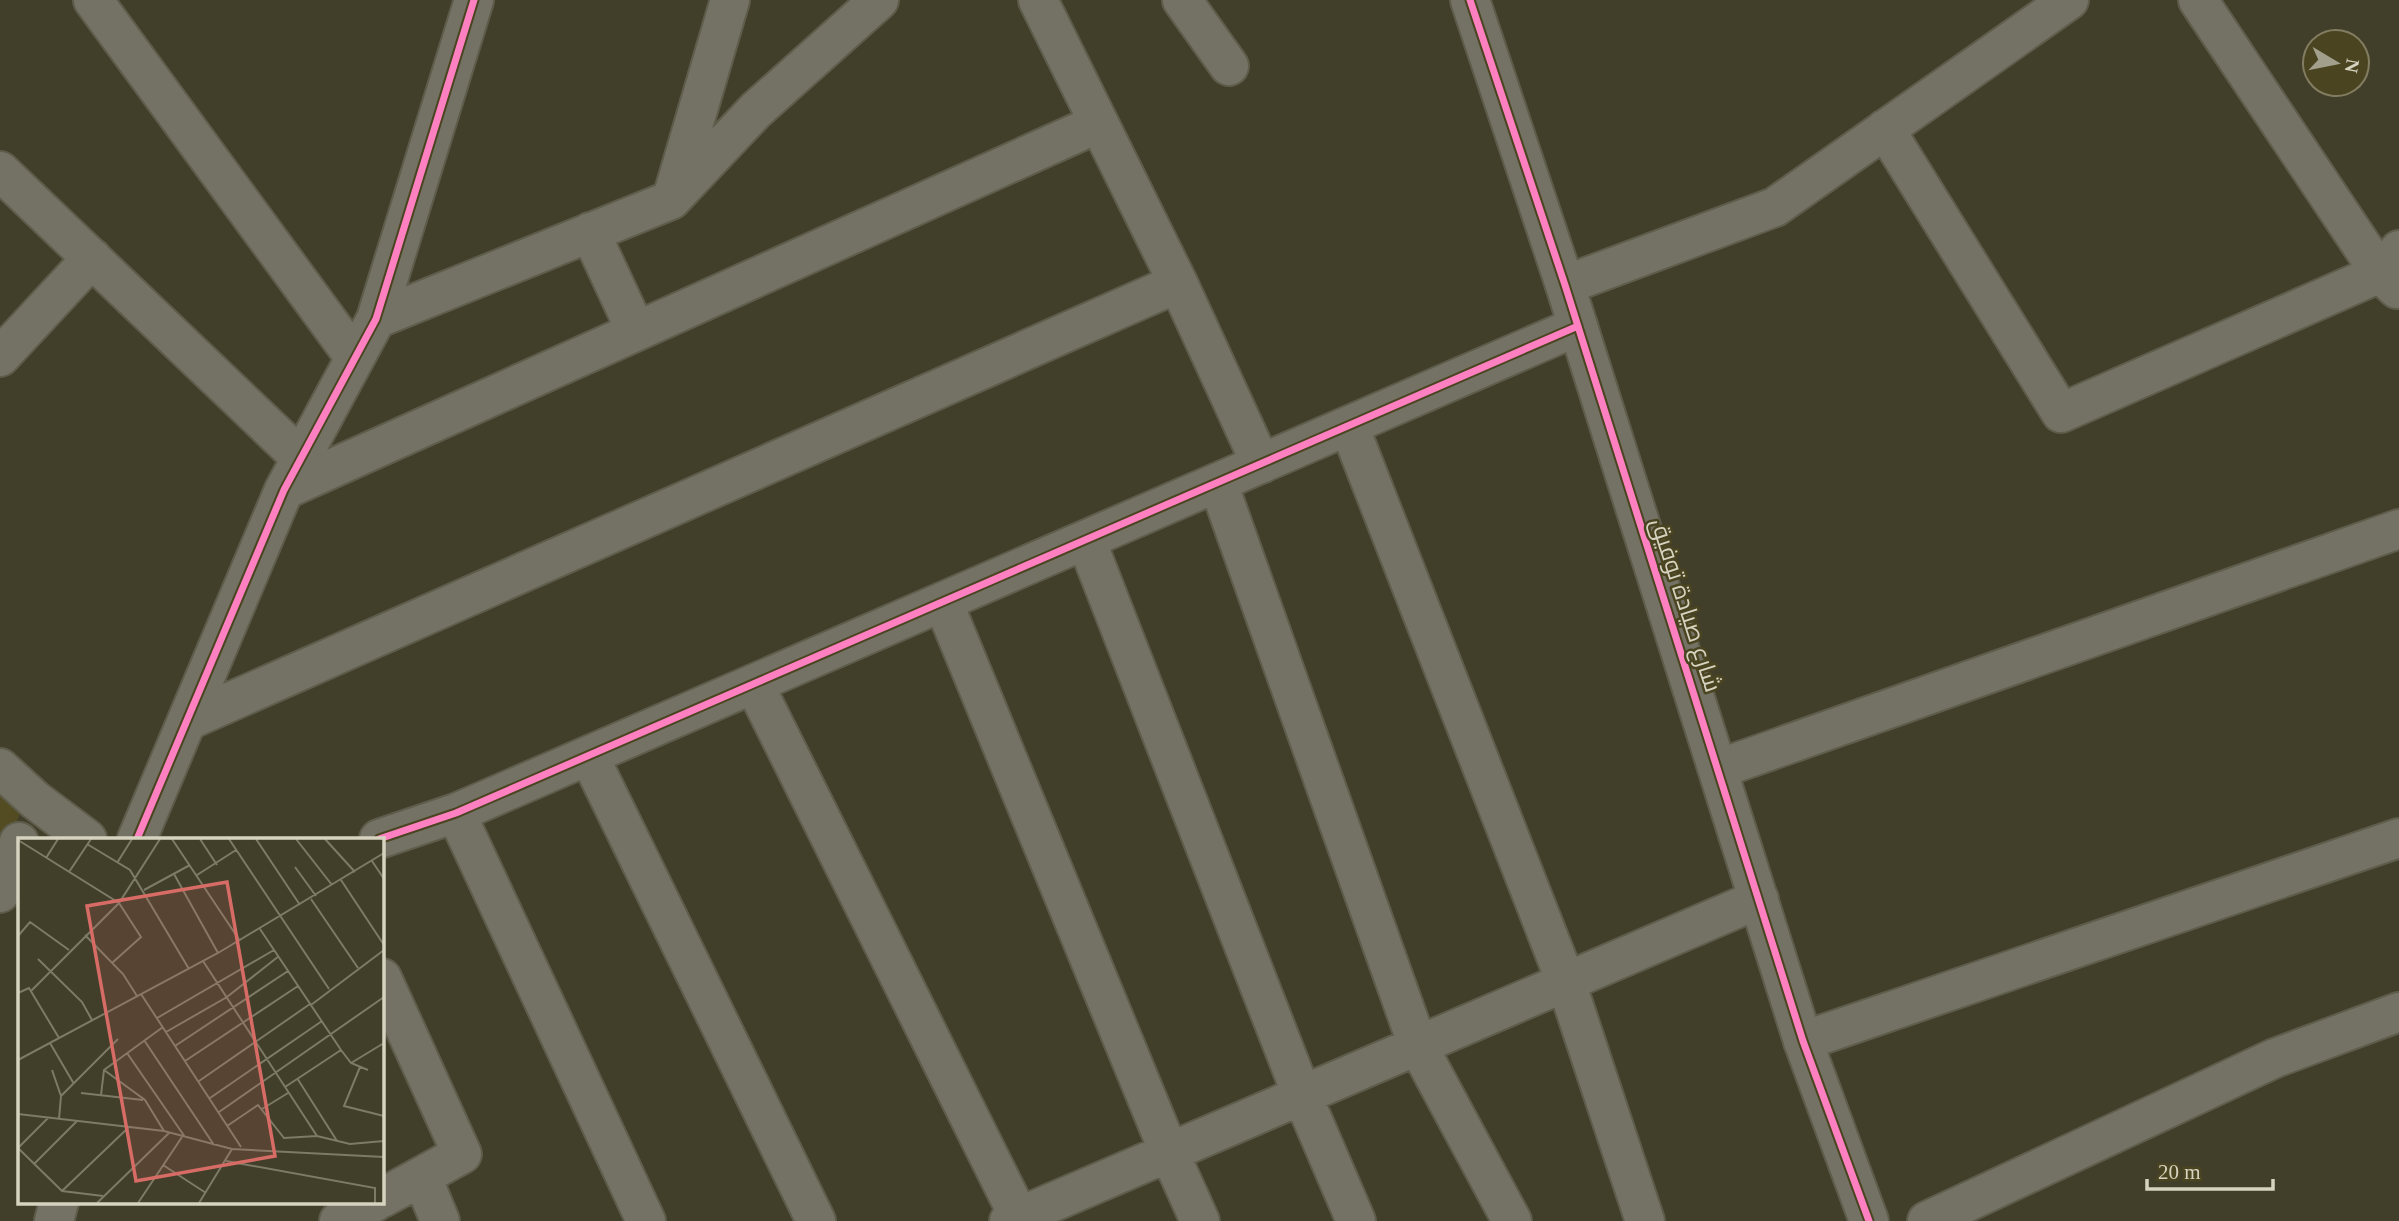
<svg xmlns="http://www.w3.org/2000/svg" width="2399" height="1221" viewBox="0 0 2399 1221" font-family="'Times New Roman',Cairo,serif">
  <style>
    .built { fill: #534c23 }
    .lines { fill: none; stroke-linecap: round; stroke-linejoin: round }
    .minor-casing { stroke: #5e5c4b; stroke-width: 42 }
    .tertiary-casing { stroke: #5e5c4b; stroke-width: 42 }
    .minor { stroke: #747264; stroke-width: 38 }
    .tertiary { stroke: #747264; stroke-width: 38 }
    .cycleway-casing { stroke: #4a4421; stroke-width: 11 }
    .cycleway { stroke: #ff80c0; stroke-width: 7 }
    .labels { text-anchor: middle; stroke-width: 5; stroke-linejoin: round; paint-order: stroke }
    .street-label { font-size: 24px; fill: #d6d3c0; stroke: #4a4421 }
    .inset-road { fill: none; stroke: #7d7a66; stroke-width: 2 }
    .view { fill: #d66c65; fill-opacity: 0.15; stroke: #d66c65; stroke-width: 3.5 }
    .inset-edge { fill: none; stroke: #d6d3c0; stroke-width: 3.5 }
  </style>
  <rect width="100%" height="100%" fill="#413e2a"/>
  <!-- built -->
  <path class="built" d="M 0,794 L 20,813 L 0,863 Z"/>
  <g class="lines">
    <!-- minor casing -->
    <g class="minor-casing">
      <path id="minor" d="M 93,0 L 355,358
        M 1038,0 L 1178,283 L 1261,464
        M 1182,0 L 1229,66
        M 2198,0 L 2380,273 L 2397,289
        M 1885,129 L 2061,413 L 2380,273 L 2399,250
        M 0,171 L 301,458
        M 673,195 L 730,0
        M 590,232 L 636,331
        M 1565,285 L 1775,207 L 2069,0
        M 376,319 L 671,200 L 756,110 L 879,0
        M 0,357 L 92,258
        M 1349,426 L 1566,982 L 1645,1221
        M 1218,483 L 1418,1046 L 1512,1221
        M 284,490 L 1099,123
        M 1086,540 L 1302,1095 L 1356,1221
        M 943,602 L 1169,1152 L 1200,1221
        M 754,684 L 1021,1221
        M 189,720 L 1178,283
        M 589,756 L 816,1221
        M 0,768 L 35,800 L 87,839
        M 1718,769 L 2399,529
        M 456,813 L 646,1221
        M 137,839 L 284,490 L 376,319 L 474,0
        M 379,839 L 456,813 L 1578,326
        M 0,893 L 19,842
        M 382,978 L 462,1154 L 382,1198
        M 1803,1041 L 2399,838
        M 422,1177 L 440,1221
        M 54,1221 L 59,1202
        M 339,1221 L 375,1202
        M 1009,1221 L 1759,899
        M 1927,1221 L 2275,1058 L 2399,1012"/>
    </g>
    <!-- tertiary casing -->
    <g class="tertiary-casing">
      <path id="tertiary" d="M 1470,0 L 1565,285 L 1803,1041 L 1869,1221"/>
    </g>
    <!-- minor -->
    <use href="#minor" class="minor"/>
    <!-- tertiary -->
    <use href="#tertiary" class="tertiary"/>
    <!-- cycleway casing -->
    <g class="cycleway-casing">
      <path id="cycleway" d="M 1470,0 L 1565,285 L 1803,1041 L 1869,1221
        M 137,839 L 284,490 L 376,319 L 474,0
        M 379,839 L 456,813 L 1578,326"/>
    </g>
    <!-- cycleway -->
    <use href="#cycleway" class="cycleway"/>
  </g>
  <g class="labels">
    <!-- street labels -->
    <g class="street-label">
      <text transform="translate(1686 605) rotate(72)" y="8">شارع صيادة توفيق</text>
    </g>
  </g>
  <!-- overview -->
  <g transform="translate(18 838)">
    <rect width="366" height="366" fill="#413e2a"/>
    <path class="inset-road" d="M 154,1 L 222,103M 182,1 L 199,27M 211,1 L 311,151M 238,1 L 282,67M 278,1 L 314,47M 307,1 L 337,34M 0,2 L 101,65 L 123,99 L 94,125M 69,6 L 112,32 L 171,131M 28,20 L 40,1M 354,23 L 366,41M 99,25 L 114,1M 277,29 L 298,58M 51,34 L 73,1M 156,36 L 200,115M 179,37 L 218,12M 323,42 L 366,107M 126,52 L 172,27M 293,61 L 340,130M 242,91 L 323,212 L 333,225 L 350,232M 67,97 L 105,136 L 119,158M 0,98 L 12,84 L 51,112M 20,121 L 64,164 L 74,182M 185,123 L 299,298M 13,153 L 101,65 L 142,1M 0,155 L 11,150 L 41,200M 123,156 L 223,309M 293,167 L 366,112M 139,180 L 256,112M 148,194 L 209,159 L 261,118M 126,202 L 196,307M 32,205 L 56,246M 157,208 L 270,133M 109,215 L 167,299M 0,222 L 200,115 L 366,15M 167,223 L 280,148M 333,225 L 366,205M 342,229 L 326,268 L 366,278M 34,232 L 43,258M 86,232 L 127,262 L 146,293M 279,240 L 319,303M 181,243 L 292,166M 267,249 L 323,212M 63,255 L 125,262M 83,257 L 86,232 L 145,189M 192,260 L 304,183M 244,271 L 270,255M 201,274 L 366,159M 0,276 L 146,293 L 214,311 L 366,319M 41,281 L 43,258 L 100,201M 209,288 L 240,267 L 266,300 L 299,298 L 332,306 L 366,303M 0,310 L 44,353 L 85,358M 0,310 L 30,280M 208,323 L 357,350 L 357,365M 16,326 L 59,283M 145,327 L 188,355M 44,353 L 111,289M 79,365 L 151,295M 120,365 L 164,299M 181,365 L 214,311"/>
    <path class="view" d="M 209,44 L 257,318 L 118,343 L 69,68 Z"/>
    <rect width="366" height="366" class="inset-edge"/>
  </g>
  <!-- north arrow -->
  <g transform="translate(2336 63) rotate(100)"><circle r="33" fill="#4a4421" stroke="#827d61" stroke-width="2"/>
  <path d="M0-5L12 26L0 18L-12 26Z" fill="#a29f8c"/>
  <text y="-10" font-size="19" font-weight="bold" text-anchor="middle" fill="#d6d3c0">N</text>
  </g>
  <!-- scale -->
  <path d="M2147 1179v10h126v-10" fill="none" stroke="#d6d3c0" stroke-width="3.5"/>
  <text x="2158" y="1179" font-size="21" fill="#d6d3c0" stroke="#4a4421" stroke-width="5" paint-order="stroke">20 m</text>
</svg>
